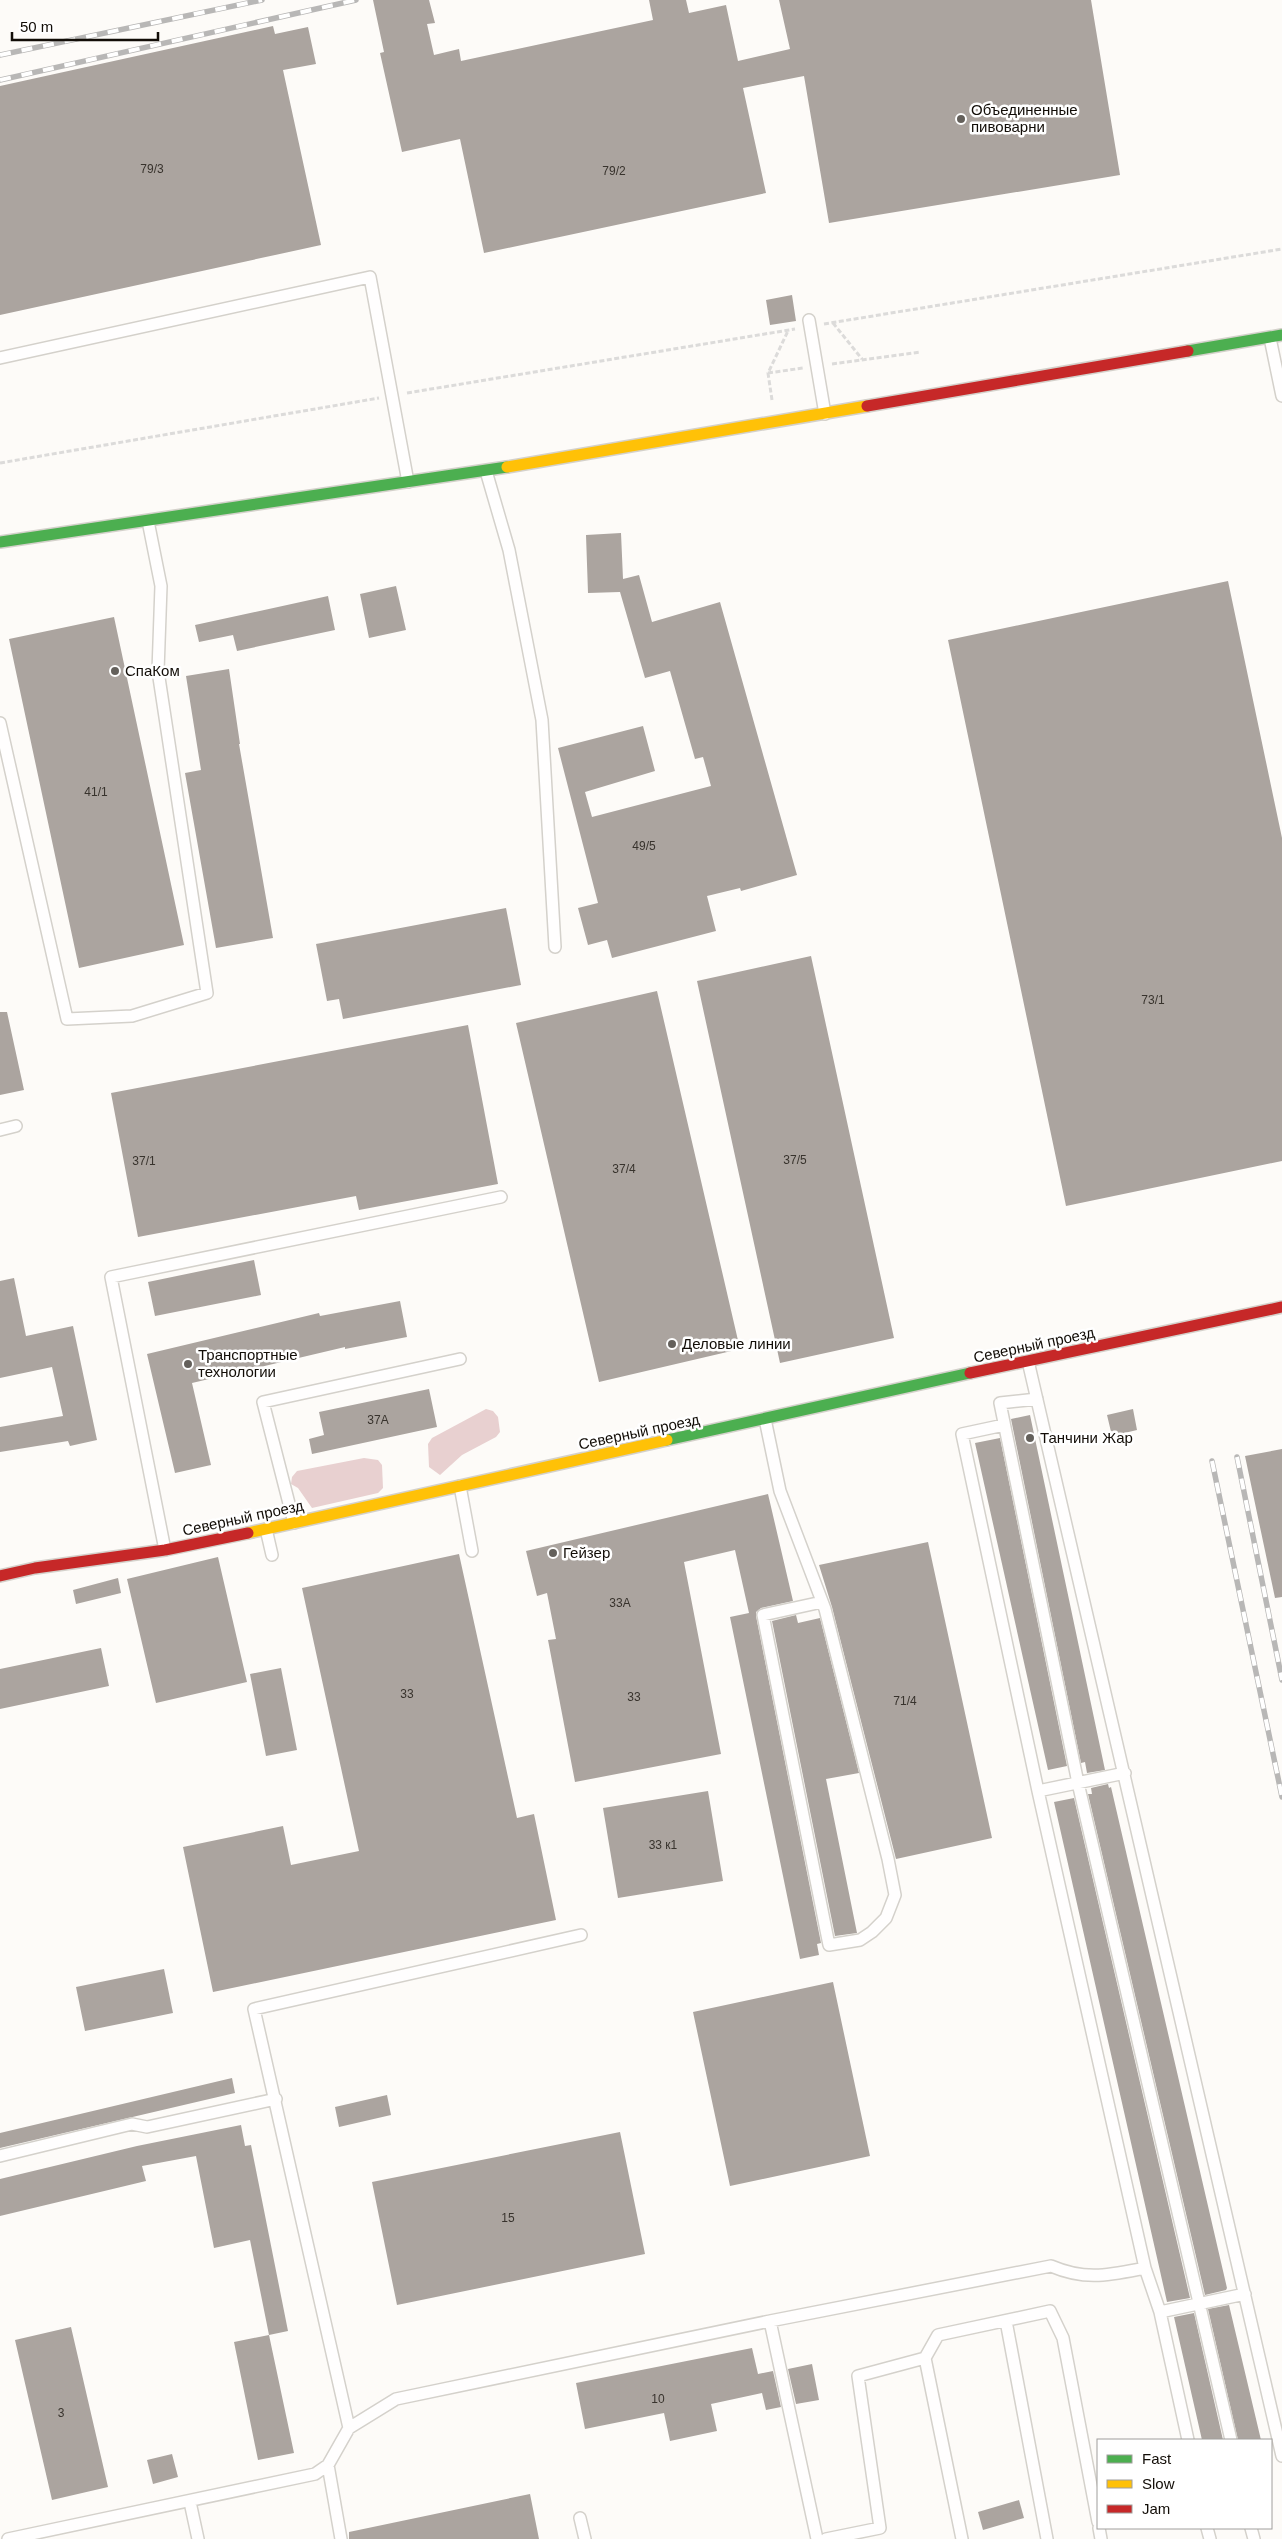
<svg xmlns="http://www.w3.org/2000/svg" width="1282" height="2539" viewBox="0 0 1282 2539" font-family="Helvetica,sans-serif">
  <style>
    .forest { fill: #e8d0d0 }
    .building { fill: #aba49f }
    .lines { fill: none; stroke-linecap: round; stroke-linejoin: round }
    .lane-casing { stroke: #d4d1cb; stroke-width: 14 }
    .fast-casing { stroke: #d4d1cb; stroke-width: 14 }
    .slow-casing { stroke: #d4d1cb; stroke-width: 14 }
    .jam-casing { stroke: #d4d1cb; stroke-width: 14 }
    .path { stroke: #dcdbda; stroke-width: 3; stroke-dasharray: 5 2.5; stroke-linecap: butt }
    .lane { stroke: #fffefe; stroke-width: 11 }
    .fast { stroke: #4caf50; stroke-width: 11 }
    .slow { stroke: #ffc107; stroke-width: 11 }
    .jam { stroke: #c62828; stroke-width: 11 }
    .rail-casing { stroke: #b8b7b6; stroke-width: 5.5 }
    .rail { stroke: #fff; stroke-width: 4; stroke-dasharray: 11; stroke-linecap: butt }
    .poi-dot { fill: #64605b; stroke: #fff; stroke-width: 2 }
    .labels { text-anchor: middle; stroke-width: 5; stroke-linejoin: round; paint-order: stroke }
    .number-label { font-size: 12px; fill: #38332d }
    .poi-label { font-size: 15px; fill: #120d07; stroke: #fff; text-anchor: start }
    .street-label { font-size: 15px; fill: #120d07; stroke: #fff }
  </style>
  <rect width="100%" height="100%" fill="#fdfbf8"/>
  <!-- forest -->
  <path class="forest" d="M 486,1409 L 493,1411 L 498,1417 L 500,1432 L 496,1437 L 462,1455 L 440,1475 L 429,1467 L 428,1444 L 432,1438 Z
    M 364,1458 L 378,1460 L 382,1465 L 383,1488 L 378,1493 L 312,1508 L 298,1488 L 291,1484 L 292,1477 L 297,1471 Z"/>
  <!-- building -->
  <path class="building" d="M 373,0 L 429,0 L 435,23 L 427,24 L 434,55 L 459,49 L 461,61 L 653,20 L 649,0 L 686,0 L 689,13 L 726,5 L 738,61 L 790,49 L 779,0 L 1091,0 L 1120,175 L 829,223 L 804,76 L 743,88 L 766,193 L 484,253 L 460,139 L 402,152 L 380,53 L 384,52 Z
    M 273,26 L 275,34 L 308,27 L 316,64 L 283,70 L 321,245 L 0,315 L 0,86 Z
    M 792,295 L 796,321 L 770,325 L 766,300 Z
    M 621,533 L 623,579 L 639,575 L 652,622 L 720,602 L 797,875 L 741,891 L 740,888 L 707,896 L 716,931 L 612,958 L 607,940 L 588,945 L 578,908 L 598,903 L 558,748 L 643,726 L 655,771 L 585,792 L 592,817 L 711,786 L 703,757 L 695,759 L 670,671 L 645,678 L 620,592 L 588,593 L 586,535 Z
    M 1228,581 L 1282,838 L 1282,1161 L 1066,1206 L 948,640 Z
    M 396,586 L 406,630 L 369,638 L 360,594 Z
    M 328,596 L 335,630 L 237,651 L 233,635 L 199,642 L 195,625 Z
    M 114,617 L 184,945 L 79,968 L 9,639 Z
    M 229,669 L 240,744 L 239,744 L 273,938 L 216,948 L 185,773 L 201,770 L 186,676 Z
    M 506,908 L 521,985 L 343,1019 L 339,999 L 327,1001 L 316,944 Z
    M 811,956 L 894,1338 L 780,1363 L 697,981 Z
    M 657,991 L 740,1349 L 599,1382 L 516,1023 Z
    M 0,1012 L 7,1012 L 24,1090 L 0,1095 Z
    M 468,1025 L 498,1184 L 359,1210 L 356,1196 L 138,1237 L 111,1093 Z
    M 254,1260 L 261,1295 L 155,1316 L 148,1282 Z
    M 14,1278 L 26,1336 L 73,1326 L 97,1440 L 70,1446 L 68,1441 L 0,1452 L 0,1427 L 63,1416 L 52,1367 L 0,1378 L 0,1281 Z
    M 400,1301 L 407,1337 L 345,1349 L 345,1347 L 192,1383 L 211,1465 L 175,1473 L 147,1354 L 319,1313 L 320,1316 Z
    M 429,1389 L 437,1427 L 312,1454 L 309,1439 L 324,1435 L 319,1412 Z
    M 1133,1409 L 1137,1430 L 1112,1436 L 1107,1415 Z
    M 1030,1415 L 1105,1770 L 1087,1773 L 1085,1762 L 1081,1763 L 1011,1419 Z
    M 1000,1438 L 1067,1766 L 1048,1770 L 975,1443 Z
    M 1282,1449 L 1282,1597 L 1275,1598 L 1245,1456 Z
    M 768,1494 L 793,1601 L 761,1608 L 756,1612 L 756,1616 L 821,1943 L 817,1944 L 819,1955 L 800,1959 L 730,1617 L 749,1613 L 735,1550 L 684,1562 L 721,1754 L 575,1782 L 548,1640 L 556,1639 L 547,1593 L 537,1596 L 526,1551 Z
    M 928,1542 L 992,1838 L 896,1859 L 832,1607 L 819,1565 Z
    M 459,1554 L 517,1818 L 534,1814 L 556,1920 L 213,1992 L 183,1847 L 283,1826 L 291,1865 L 359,1851 L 302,1588 Z
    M 218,1557 L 247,1682 L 156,1703 L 127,1579 Z
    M 118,1578 L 121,1593 L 76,1604 L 73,1590 Z
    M 796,1615 L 798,1623 L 820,1618 L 859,1773 L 826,1779 L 857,1933 L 835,1936 L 772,1621 Z
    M 101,1648 L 109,1686 L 0,1709 L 0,1669 Z
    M 281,1668 L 297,1750 L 266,1756 L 250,1674 Z
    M 1108,1784 L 1109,1788 L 1111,1787 L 1227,2288 L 1226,2290 L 1205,2295 L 1088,1794 L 1092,1794 L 1091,1788 Z
    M 708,1791 L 723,1881 L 618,1898 L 603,1808 Z
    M 1074,1798 L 1190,2298 L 1167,2302 L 1054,1802 Z
    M 164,1969 L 173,2013 L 85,2031 L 76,1987 Z
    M 833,1982 L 870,2156 L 730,2186 L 693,2012 Z
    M 232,2078 L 235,2093 L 0,2148 L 0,2133 Z
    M 387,2095 L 391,2115 L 339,2127 L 335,2107 Z
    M 241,2125 L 245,2146 L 251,2145 L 288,2331 L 269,2335 L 250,2240 L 214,2248 L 196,2156 L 142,2166 L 146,2181 L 0,2216 L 0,2179 L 137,2146 Z
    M 620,2132 L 645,2254 L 397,2305 L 372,2182 Z
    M 1229,2305 L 1261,2440 L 1238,2440 L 1208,2309 Z
    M 1194,2313 L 1223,2440 L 1202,2440 L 1174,2317 Z
    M 71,2327 L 108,2487 L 52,2500 L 15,2340 Z
    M 269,2335 L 294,2453 L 258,2460 L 234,2342 Z
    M 752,2348 L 758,2374 L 773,2371 L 781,2407 L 766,2410 L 762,2393 L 711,2404 L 717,2431 L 670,2441 L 664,2413 L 585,2429 L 576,2383 Z
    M 812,2364 L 819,2400 L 796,2404 L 788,2369 Z
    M 172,2454 L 178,2477 L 153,2484 L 147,2460 Z
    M 530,2494 L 539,2539 L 349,2539 L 349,2532 Z
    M 1019,2500 L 1024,2518 L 983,2530 L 978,2512 Z"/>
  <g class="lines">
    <!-- lane casing -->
    <g class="lane-casing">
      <path id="lane" d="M 809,320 L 825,414
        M 1270,338 L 1282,396
        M 0,358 L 370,277 L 408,482
        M 486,471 L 509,550 L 542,720 L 555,947
        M 0,723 L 67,1019 L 132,1016 L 207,993 L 158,671 L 161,586 L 148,521
        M 0,1130 L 16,1126
        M 1028,1361 L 1282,2456
        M 1037,1399 L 1000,1403 L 1078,1783 L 1231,2440
        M 765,1419 L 780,1491 L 825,1609 L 888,1859 L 895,1895 L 886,1918 L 872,1932 L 860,1940 L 829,1945 L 763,1615 L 822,1602
        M 1004,1425 L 962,1434 L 1038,1791 L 1145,2268 L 1160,2312 L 1188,2440
        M 460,1486 L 472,1551
        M 294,1523 L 263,1402 L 460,1359
        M 266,1529 L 272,1555
        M 165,1550 L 111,1277 L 501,1197
        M 1038,1791 L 1125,1773
        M 0,2156 L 132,2124 L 147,2127 L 276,2099
        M 1160,2312 L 1245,2294
        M 770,2321 L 817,2539
        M 1006,2321 L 1047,2539
        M 925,2358 L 962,2539
        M 349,2428 L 254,2009 L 581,1935
        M 328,2465 L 341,2539
        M 190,2502 L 198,2539
        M 580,2518 L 585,2539
        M 1099,2528 L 1101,2539
        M 1207,2528 L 1210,2539
        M 1251,2528 L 1254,2539
        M 8,2539 L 315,2474 L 328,2465 L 349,2428 L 396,2399 L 770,2321 L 1051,2266 C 1086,2281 1109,2275 1145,2268
        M 826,2539 L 880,2528 L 858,2376 L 925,2358 L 938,2335 L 1050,2311 L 1063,2338 L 1098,2522"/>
    </g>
    <!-- fast casing -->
    <g class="fast-casing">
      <path id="fast" d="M 1188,351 L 1282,335
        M 0,542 L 507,467
        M 667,1440 L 970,1373"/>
    </g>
    <!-- slow casing -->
    <g class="slow-casing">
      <path id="slow" d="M 507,467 L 867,406
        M 248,1533 L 667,1440"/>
    </g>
    <!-- jam casing -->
    <g class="jam-casing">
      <path id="jam" d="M 867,406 L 1188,351
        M 970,1373 L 1282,1307
        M 0,1576 L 35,1568 L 165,1550 L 248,1533"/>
    </g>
    <!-- path -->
    <path class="path" d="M 833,323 L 862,359
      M 824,324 L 1282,249
      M 832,364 L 921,352
      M 768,373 L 803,368
      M 407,393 L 795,329
      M 772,400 L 768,373 L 788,331
      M 0,463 L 379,398"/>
    <!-- lane -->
    <use href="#lane" class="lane"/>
    <!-- fast -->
    <use href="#fast" class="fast"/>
    <!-- slow -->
    <use href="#slow" class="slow"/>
    <!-- jam -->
    <use href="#jam" class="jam"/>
    <!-- rail casing -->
    <g class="rail-casing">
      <path id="rail" d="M 0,55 L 262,0
        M 0,80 L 356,0
        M 1237,1457 L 1282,1680
        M 1212,1461 L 1282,1797"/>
    </g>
    <!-- rail -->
    <use href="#rail" class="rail"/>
  </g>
  <!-- markers -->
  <g class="poi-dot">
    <circle cx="961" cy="119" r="5"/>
    <circle cx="115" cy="671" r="5"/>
    <circle cx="672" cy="1344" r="5"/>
    <circle cx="188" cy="1364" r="5"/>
    <circle cx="1030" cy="1438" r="5"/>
    <circle cx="553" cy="1553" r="5"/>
  </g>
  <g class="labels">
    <!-- number labels -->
    <g class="number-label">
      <text x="152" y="173">79/3</text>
      <text x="614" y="175">79/2</text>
      <text x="96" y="796">41/1</text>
      <text x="644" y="850">49/5</text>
      <text x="1153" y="1004">73/1</text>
      <text x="795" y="1164">37/5</text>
      <text x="144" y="1165">37/1</text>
      <text x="624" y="1173">37/4</text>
      <text x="378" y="1424">37А</text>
      <text x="620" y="1607">33А</text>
      <text x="407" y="1698">33</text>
      <text x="634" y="1701">33</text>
      <text x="905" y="1705">71/4</text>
      <text x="663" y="1849">33 к1</text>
      <text x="508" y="2222">15</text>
      <text x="658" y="2403">10</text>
      <text x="61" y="2417">3</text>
    </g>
    <!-- poi labels -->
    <g class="poi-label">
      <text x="971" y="115">Объединенные<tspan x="971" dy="17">пивоварни</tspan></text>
      <text x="125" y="676">СпаКом</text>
      <text x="682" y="1349">Деловые линии</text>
      <text x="198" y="1360">Транспортные<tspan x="198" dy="17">технологии</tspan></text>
      <text x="1040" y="1443">Танчини Жар</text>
      <text x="563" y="1558">Гейзер</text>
    </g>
    <!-- street labels -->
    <g class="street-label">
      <text transform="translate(1034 1345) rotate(-12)" y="5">Северный проезд</text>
      <text transform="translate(639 1432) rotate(-12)" y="5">Северный проезд</text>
      <text transform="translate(243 1518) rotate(-12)" y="5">Северный проезд</text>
    </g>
  </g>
  <!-- legend -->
  <rect x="1097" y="2439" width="175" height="90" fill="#ffffff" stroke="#a09e9c"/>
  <rect x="1107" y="2455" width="25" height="8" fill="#4caf50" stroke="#a09e9c"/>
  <text x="1142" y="2464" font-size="15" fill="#120d07">Fast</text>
  <rect x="1107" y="2480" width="25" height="8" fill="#ffc107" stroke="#a09e9c"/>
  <text x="1142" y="2489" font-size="15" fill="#120d07">Slow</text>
  <rect x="1107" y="2505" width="25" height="8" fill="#c62828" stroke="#a09e9c"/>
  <text x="1142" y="2514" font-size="15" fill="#120d07">Jam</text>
  <!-- scale -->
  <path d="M12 32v8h146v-8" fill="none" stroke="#120d07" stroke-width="2.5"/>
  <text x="20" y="32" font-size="15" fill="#120d07" stroke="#ffffff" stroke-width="4" paint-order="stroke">50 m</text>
</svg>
